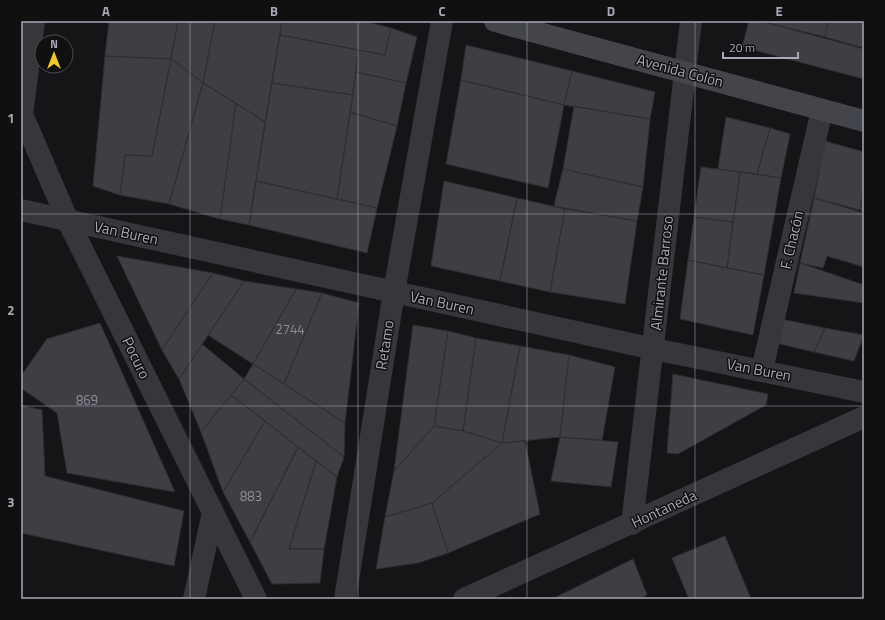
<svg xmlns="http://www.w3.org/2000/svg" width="885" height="620" viewBox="0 0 885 620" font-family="'Titillium Web',sans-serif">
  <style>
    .building { fill: #3f3e43; stroke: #2f2f32 }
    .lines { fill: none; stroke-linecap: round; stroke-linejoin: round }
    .minor { stroke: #36363b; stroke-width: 22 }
    .tertiary { stroke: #36363b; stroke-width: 22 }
    .secondary { stroke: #44454b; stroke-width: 22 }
    .grid { fill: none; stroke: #a6a9b6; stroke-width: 1; stroke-opacity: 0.55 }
    .labels { text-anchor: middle; stroke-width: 3; stroke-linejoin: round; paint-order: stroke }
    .number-label { font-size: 13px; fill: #8c8e99 }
    .street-label { font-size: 15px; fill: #a6a9b6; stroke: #101011 }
    .neatline { fill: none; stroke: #a6a9b6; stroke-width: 1.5 }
    .grid-label { font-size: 13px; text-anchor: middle; font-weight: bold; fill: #a6a9b6 }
  </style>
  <rect width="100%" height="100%" fill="#151416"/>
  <!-- building -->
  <path class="building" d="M 109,21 L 178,21 L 171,59 L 105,56 Z
    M 178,21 L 215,21 L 203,83 L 171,59 Z
    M 215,21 L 282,21 L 265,122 L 203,83 Z
    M 282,21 L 363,21 L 391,28 L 385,55 L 280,35 Z
    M 749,21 L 760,21 L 864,49 L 864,79 L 742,47 Z
    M 760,21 L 828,21 L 825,37 Z
    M 828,21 L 864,21 L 864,48 L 825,37 Z
    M 391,28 L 417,37 L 406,83 L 356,72 L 358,50 L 385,55 Z
    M 280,35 L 358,50 L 353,95 L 272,83 Z
    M 466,45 L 572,71 L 564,105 L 461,80 Z
    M 105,56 L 171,59 L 152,156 L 125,155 L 120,195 L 93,186 Z
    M 171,59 L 203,83 L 169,204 L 120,195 L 125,155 L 152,156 Z
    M 572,71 L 655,92 L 650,119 L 564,105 Z
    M 356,72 L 406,83 L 397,126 L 350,112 Z
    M 461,80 L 564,105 L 548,188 L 446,164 Z
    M 203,83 L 236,103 L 220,219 L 169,204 Z
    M 272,83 L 353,95 L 337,199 L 256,181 Z
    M 236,103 L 265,122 L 249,225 L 220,219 Z
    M 574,106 L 650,119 L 643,187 L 563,169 Z
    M 350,112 L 397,126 L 377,208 L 337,199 Z
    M 726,117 L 770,128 L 757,174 L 718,169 Z
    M 770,128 L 790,134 L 781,178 L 757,174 Z
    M 825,141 L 864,152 L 864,189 L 860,210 L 814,198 Z
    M 701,167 L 740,172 L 733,222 L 694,217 Z
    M 563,169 L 643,187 L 637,221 L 554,206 Z
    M 740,172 L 781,178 L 764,275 L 727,268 Z
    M 256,181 L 377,208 L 367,253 L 249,225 Z
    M 444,181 L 517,198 L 500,281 L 431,266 Z
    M 864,189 L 864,212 L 860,210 Z
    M 517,198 L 565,209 L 550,292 L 500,281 Z
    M 814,198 L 864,213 L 864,267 L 827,256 L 823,268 L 800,263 Z
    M 565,209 L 637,221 L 625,304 L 550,292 Z
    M 694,217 L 733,222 L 727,268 L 688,260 Z
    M 117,256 L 213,273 L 162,350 Z
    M 688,260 L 764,275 L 753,335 L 680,319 Z
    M 800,263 L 864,285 L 864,303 L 794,293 Z
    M 213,273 L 244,281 L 179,379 L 162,350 Z
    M 244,281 L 296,289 L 253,364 L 208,335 Z
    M 296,289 L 322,293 L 284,384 L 253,364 Z
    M 322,293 L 359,303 L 345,423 L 284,384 Z
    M 781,319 L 825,328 L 814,352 L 776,343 Z
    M 100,323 L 175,492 L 67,473 L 57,413 L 21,388 L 21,376 L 47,339 Z
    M 413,325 L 448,331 L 434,426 L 394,471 Z
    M 825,328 L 864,335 L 854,361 L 814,352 Z
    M 448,331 L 476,338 L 463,431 L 434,426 Z
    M 476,338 L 520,346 L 502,443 L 463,431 Z
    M 202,344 L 244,379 L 201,432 L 179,379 Z
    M 520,346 L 569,355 L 560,437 L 502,443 Z
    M 569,355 L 615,367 L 602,440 L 560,437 Z
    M 253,364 L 345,423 L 344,457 L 244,379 Z
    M 673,374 L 768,394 L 766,405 L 678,454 L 667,453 Z
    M 244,379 L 344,457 L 337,477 L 231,395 Z
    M 231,395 L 265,421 L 223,492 L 201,432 Z
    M 21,405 L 42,410 L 45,476 L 184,511 L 174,566 L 21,533 Z
    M 265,421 L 298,447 L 250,542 L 223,492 Z
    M 434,426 L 463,431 L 502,443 L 432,503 L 385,517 L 394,471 Z
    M 560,437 L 618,442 L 611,487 L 551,481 Z
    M 525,441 L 540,514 L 448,553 L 432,503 L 502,443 Z
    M 298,447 L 316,461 L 289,549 L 324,549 L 320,583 L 272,584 L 250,542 Z
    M 316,461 L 337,477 L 324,549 L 289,549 Z
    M 432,503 L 448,553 L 418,563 L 376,569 L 385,517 Z
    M 725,536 L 751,599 L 689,599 L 672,558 Z
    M 633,559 L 647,595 L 639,599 L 552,599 Z"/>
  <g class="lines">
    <!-- minor -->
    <path class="minor" d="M 21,210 L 654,349 L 864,392
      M 762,370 L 822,110
      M 632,524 L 691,21
      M 345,599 L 394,292 L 442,21"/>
    <!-- tertiary -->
    <path class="tertiary" d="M 22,114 L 68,221 L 256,599
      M 21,123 L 34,21
      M 194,599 L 213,512
      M 464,599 L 864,417"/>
    <!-- secondary -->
    <path class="secondary" d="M 495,21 L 864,121"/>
  </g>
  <!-- grid -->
  <path class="grid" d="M 190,21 L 190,599M 358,21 L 358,599M 527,21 L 527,599M 695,21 L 695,599M 21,214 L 864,214M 21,406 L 864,406"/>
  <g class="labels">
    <!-- number labels -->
    <g class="number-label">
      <text x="290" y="334">2744</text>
      <text x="87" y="405">869</text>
      <text x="251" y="501">883</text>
    </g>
    <!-- street labels -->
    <g class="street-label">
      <text transform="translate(680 71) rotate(15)" y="5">Avenida Colón</text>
      <text transform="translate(126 233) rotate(12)" y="5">Van Buren</text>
      <text transform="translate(792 240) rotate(-77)" y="5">F. Chacón</text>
      <text transform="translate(662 273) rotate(-84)" y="5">Almirante Barroso</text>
      <text transform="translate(442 303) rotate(12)" y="5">Van Buren</text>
      <text transform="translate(385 345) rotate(-81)" y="5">Retamo</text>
      <text transform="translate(136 358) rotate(64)" y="5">Pocuro</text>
      <text transform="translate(759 370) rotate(11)" y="5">Van Buren</text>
      <text transform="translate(664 509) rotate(-25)" y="5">Hontaneda</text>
    </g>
  </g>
  <!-- border -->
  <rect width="885" height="620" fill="none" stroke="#101011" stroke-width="44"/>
  <!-- north arrow -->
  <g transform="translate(54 54)"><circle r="19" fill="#101011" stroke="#4c4d53"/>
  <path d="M0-3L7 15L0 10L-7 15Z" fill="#efc734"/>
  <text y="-6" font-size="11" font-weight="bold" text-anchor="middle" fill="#a6a9b6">N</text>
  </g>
  <!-- scale -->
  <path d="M723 52v6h75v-6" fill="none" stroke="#a6a9b6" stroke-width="2"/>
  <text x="729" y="52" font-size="12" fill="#a6a9b6" stroke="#101011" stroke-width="3" paint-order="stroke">20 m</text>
  <rect x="22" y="22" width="841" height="576" class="neatline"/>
  <g class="grid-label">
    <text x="106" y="16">A</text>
    <text x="274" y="16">B</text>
    <text x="442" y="16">C</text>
    <text x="611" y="16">D</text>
    <text x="779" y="16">E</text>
    <text x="11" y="123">1</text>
    <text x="11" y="315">2</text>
    <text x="11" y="507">3</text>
  </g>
</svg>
